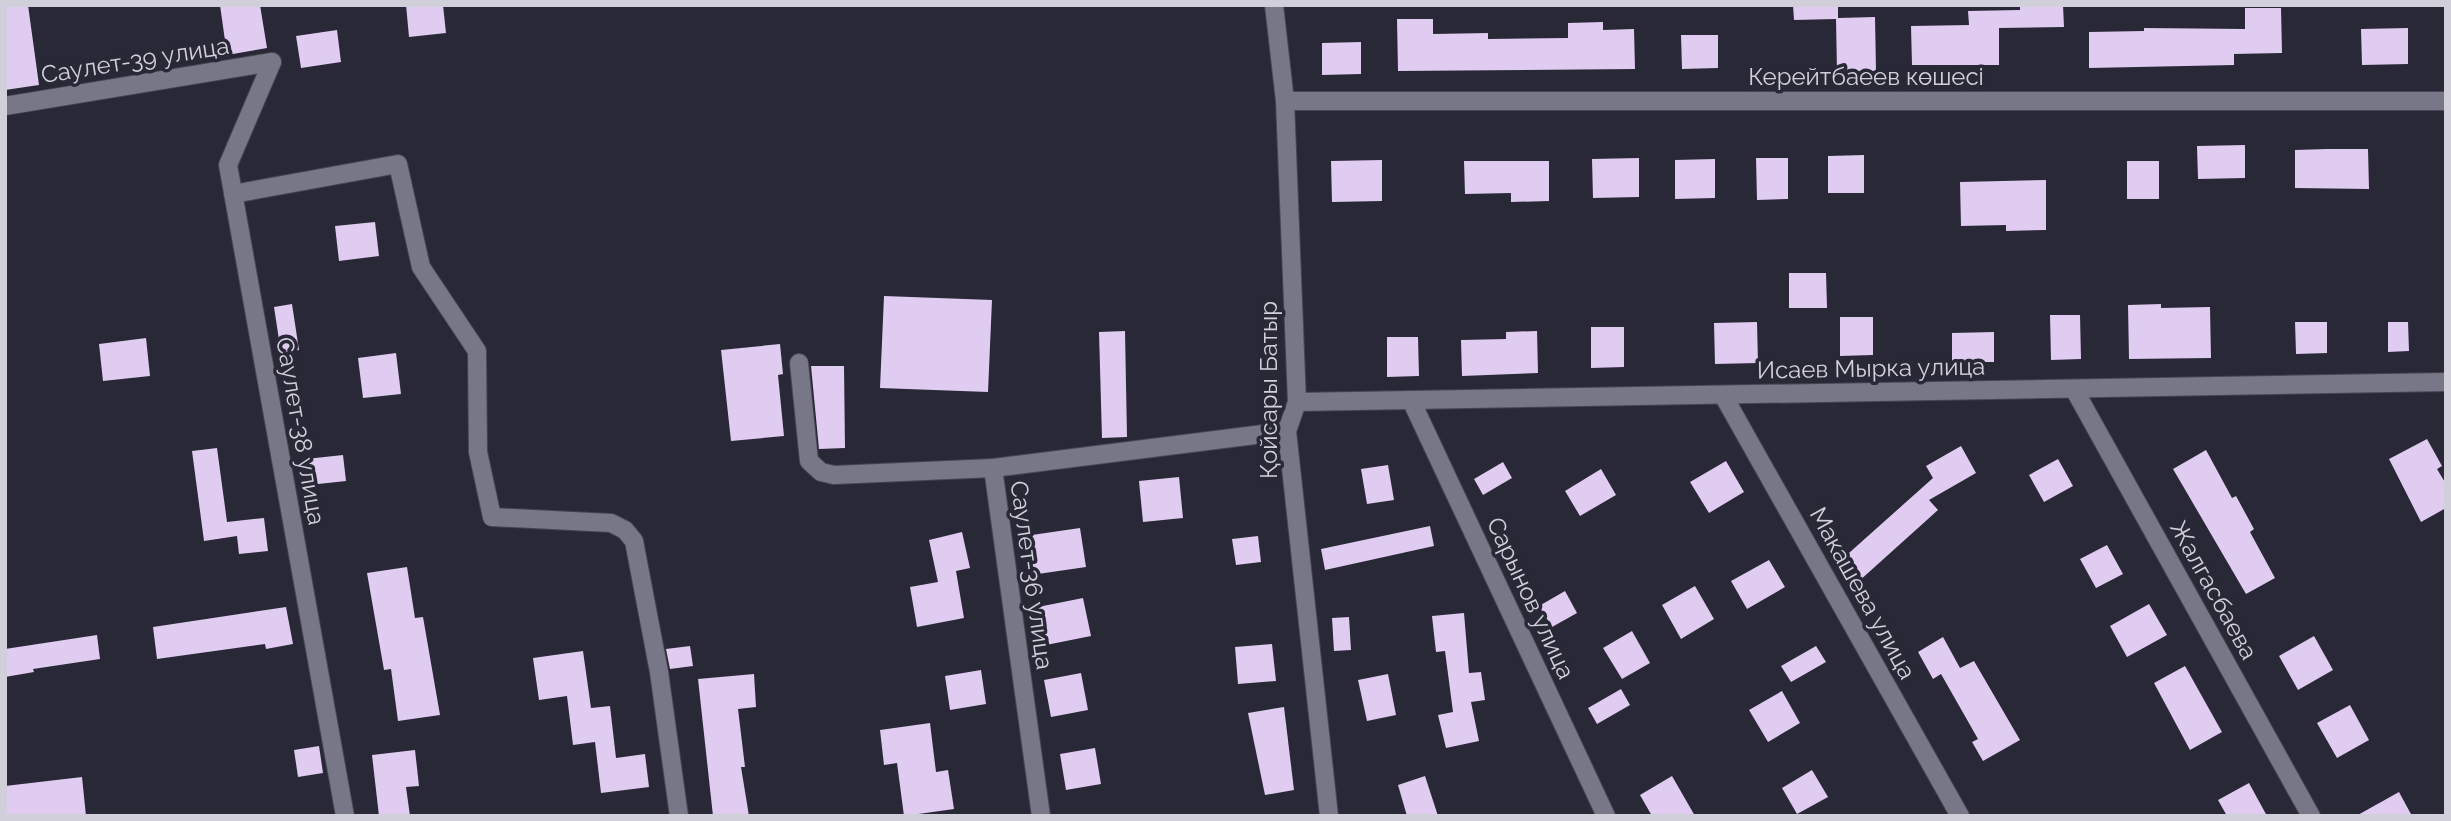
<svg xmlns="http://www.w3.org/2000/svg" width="2451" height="821" viewBox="0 0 2451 821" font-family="Raleway,sans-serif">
	<rect width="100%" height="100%" fill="#292836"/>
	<g fill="#e0cbf1">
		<polygon points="5,5 28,5 39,85 5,90"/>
		<polygon points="220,5 260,5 267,48 227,55"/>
		<polygon points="406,5 443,5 446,33 409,37"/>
		<polygon points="1793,5 1838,5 1838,18 1875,17 1876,71 1837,72 1836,19 1794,20"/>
		<polygon points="2020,5 2063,5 2064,27 1999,28 1999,65 1912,65 1911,26 1969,25 1968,11 2020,10"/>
		<polygon points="2245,8 2281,8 2282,53 2234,54 2234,65 2089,68 2089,32 2144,31 2144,28 2245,29"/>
		<polygon points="1397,19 1433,19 1433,34 1488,33 1488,39 1568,38 1568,23 1603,22 1603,30 1634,29 1635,69 1398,71"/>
		<polygon points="2408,28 2408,64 2362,65 2361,29"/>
		<polygon points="337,30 341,62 301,68 296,36"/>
		<polygon points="1681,35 1718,35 1718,68 1682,69"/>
		<polygon points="1361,42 1361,74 1322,75 1322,43"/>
		<polygon points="2245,145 2245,178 2198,179 2197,146"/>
		<polygon points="2327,149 2368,149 2369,189 2295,188 2295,150"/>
		<polygon points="1864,155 1864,193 1828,193 1828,156"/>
		<polygon points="1639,158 1639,197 1593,198 1592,159"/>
		<polygon points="1756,158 1788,158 1788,199 1757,200"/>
		<polygon points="1715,159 1715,198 1675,199 1675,160"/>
		<polygon points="1382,160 1382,201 1332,202 1331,161"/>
		<polygon points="1464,161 1549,161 1549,201 1511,202 1511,193 1465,194"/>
		<rect x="2127" y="161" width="32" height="38"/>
		<polygon points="2046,180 2046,230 2006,231 2006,225 1961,226 1960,182"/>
		<polygon points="375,222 379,256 339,261 335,226"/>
		<polygon points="1789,273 1826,273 1827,308 1789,308"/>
		<polygon points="884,296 992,300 988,392 880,388"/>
		<polygon points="292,304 299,350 281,353 274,307"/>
		<polygon points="2161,304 2161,308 2210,307 2211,358 2129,359 2128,305"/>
		<polygon points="2050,315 2080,315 2081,359 2051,360"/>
		<polygon points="1840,317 1873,317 1873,355 1840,356"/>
		<polygon points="1757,322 1758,363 1715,364 1714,323"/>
		<polygon points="2295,322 2327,322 2327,353 2296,354"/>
		<polygon points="2388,322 2408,322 2409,351 2388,352"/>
		<polygon points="1591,327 1624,327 1624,367 1591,368"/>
		<polygon points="1125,331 1127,437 1102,438 1099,332"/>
		<polygon points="1537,331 1538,373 1462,376 1461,340 1506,339 1506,332"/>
		<polygon points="1994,332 1994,362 1952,362 1952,333"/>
		<polygon points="1387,337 1418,337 1419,376 1387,377"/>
		<polygon points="146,338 150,376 103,381 99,344"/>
		<polygon points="780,344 783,374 778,375 784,436 731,441 721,350"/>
		<polygon points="396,353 401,394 363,398 358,358"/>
		<polygon points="811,366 844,366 845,448 819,449"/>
		<polygon points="2427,439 2442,466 2437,469 2446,484 2446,508 2421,522 2389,459"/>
		<polygon points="1961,446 1976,473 1929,500 1938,510 1858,582 1840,561 1933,478 1926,466"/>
		<polygon points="217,448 227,522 264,518 268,551 239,554 237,536 204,541 192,451"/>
		<polygon points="2206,450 2232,498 2236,496 2254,529 2250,532 2275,578 2246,594 2173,469"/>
		<polygon points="343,455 346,481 309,485 306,459"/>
		<polygon points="2058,459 2073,486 2044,502 2029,475"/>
		<polygon points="1726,461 1744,492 1709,513 1690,482"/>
		<polygon points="1503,462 1512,478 1483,495 1474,479"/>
		<polygon points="1388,465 1394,500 1367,504 1361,469"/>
		<polygon points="1601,469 1616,495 1580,516 1565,491"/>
		<polygon points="1179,477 1183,518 1143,522 1139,481"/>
		<polygon points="1430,526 1434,546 1325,570 1321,549"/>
		<polygon points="1080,528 1086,567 1031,575 1025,536"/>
		<polygon points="962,532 970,568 956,571 964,618 917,627 910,587 938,582 929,540"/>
		<polygon points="1258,536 1261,562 1236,565 1232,539"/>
		<polygon points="2107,545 2123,574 2096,588 2080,559"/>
		<polygon points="1769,560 1785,587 1747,609 1731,581"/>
		<polygon points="407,567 415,618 423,617 440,715 398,721 391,669 384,670 367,573"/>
		<polygon points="1695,586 1714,619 1681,639 1662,605"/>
		<polygon points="1565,591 1577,613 1552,627 1539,606"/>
		<polygon points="1083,598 1091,636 1046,645 1038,607"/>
		<polygon points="2149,604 2167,635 2127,657 2110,626"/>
		<polygon points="286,607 293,644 266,649 265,644 157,659 153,627"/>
		<polygon points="1464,613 1469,673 1481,672 1485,700 1471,702 1479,741 1446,748 1438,715 1453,712 1445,651 1436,652 1432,616"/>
		<polygon points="1349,617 1351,650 1334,651 1332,618"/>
		<polygon points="1632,631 1650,663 1622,679 1603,648"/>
		<polygon points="97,635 100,659 33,669 34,672 5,677 5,649"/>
		<polygon points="2314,636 2333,670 2298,690 2279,656"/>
		<polygon points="1943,637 1960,668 1974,661 2020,740 1983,761 1972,742 1978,739 1941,674 1933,679 1918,652"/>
		<polygon points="1272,644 1276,681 1238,684 1235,647"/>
		<polygon points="690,646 693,666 670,669 666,649"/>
		<polygon points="1816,646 1826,662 1791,682 1781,666"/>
		<polygon points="583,651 591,708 610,706 616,758 645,754 649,787 601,793 595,742 573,745 567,696 539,700 533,658"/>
		<polygon points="2185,666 2222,732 2190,750 2154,683"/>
		<polygon points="981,670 986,704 950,710 945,676"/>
		<polygon points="1081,673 1088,710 1051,717 1044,680"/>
		<polygon points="754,674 756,707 738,709 745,767 741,767 749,816 713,816 698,679"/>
		<polygon points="1388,674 1396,715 1367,721 1358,680"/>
		<polygon points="1621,689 1630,705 1597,724 1588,708"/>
		<polygon points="1782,691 1800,723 1768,742 1749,710"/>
		<polygon points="2350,705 2369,740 2337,758 2317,723"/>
		<polygon points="1284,707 1294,790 1265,795 1248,713"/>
		<polygon points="930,723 936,772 948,770 954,809 904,816 897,763 884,765 880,730"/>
		<polygon points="319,746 323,773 298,777 294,750"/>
		<polygon points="1095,748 1101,784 1066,790 1060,754"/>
		<polygon points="415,750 419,786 406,787 410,816 379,816 372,755"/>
		<polygon points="1812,770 1828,797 1797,814 1782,788"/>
		<polygon points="1425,776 1438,816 1407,816 1398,785"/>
		<polygon points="1672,776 1695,816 1652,816 1640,795"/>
		<polygon points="82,777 86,816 5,816 5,786"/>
		<polygon points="2249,783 2267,816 2227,816 2218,800"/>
		<polygon points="2399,792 2412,816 2356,816"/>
	</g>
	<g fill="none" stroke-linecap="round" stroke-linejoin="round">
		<defs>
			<g id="street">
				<polyline points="1274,5 1285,101 1297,402 1287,431 1329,816"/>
				<polyline points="272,62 228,165 345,816"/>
				<polyline points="1285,101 2446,101"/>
				<polyline points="5,106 272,62"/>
				<polyline points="233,194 398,164 421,267 477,351 478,452 492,517 611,523 625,530 634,541 659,672 679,816"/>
				<polyline points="799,363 809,461 821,472 834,475 993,468"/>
				<polyline points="2074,389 2311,816"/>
				<polyline points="1723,395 1960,816"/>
				<polyline points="1411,400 1606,816"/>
				<polyline points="1297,402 2446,382"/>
				<polyline points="1041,816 993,468 1287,431"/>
			</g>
		</defs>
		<use href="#street" stroke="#474652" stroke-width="20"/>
		<use href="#street" stroke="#787788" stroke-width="18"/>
	</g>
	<g text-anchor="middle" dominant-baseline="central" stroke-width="7" stroke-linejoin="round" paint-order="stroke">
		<g font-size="24" fill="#d1d0da" stroke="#292836">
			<text transform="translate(135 60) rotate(-9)">Саулет-39 улица</text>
			<text x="1866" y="76">Керейтбаеев көшесі</text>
			<text transform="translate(1871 368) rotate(-1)">Исаев Мырка улица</text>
			<text transform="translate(1268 390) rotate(-90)">Қойсары Батыр</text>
			<text transform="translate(301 431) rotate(80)">Саулет-38 улица</text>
			<text transform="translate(1032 575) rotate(82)">Саулет-36 улица</text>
			<text transform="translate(2214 590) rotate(61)">Жалгасбаева</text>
			<text transform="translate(1863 593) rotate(61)">Макашева улица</text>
			<text transform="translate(1531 598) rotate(65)">Сарынов улица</text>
		</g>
	</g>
	<rect width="2451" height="821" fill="none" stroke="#d1d0da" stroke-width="14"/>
</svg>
